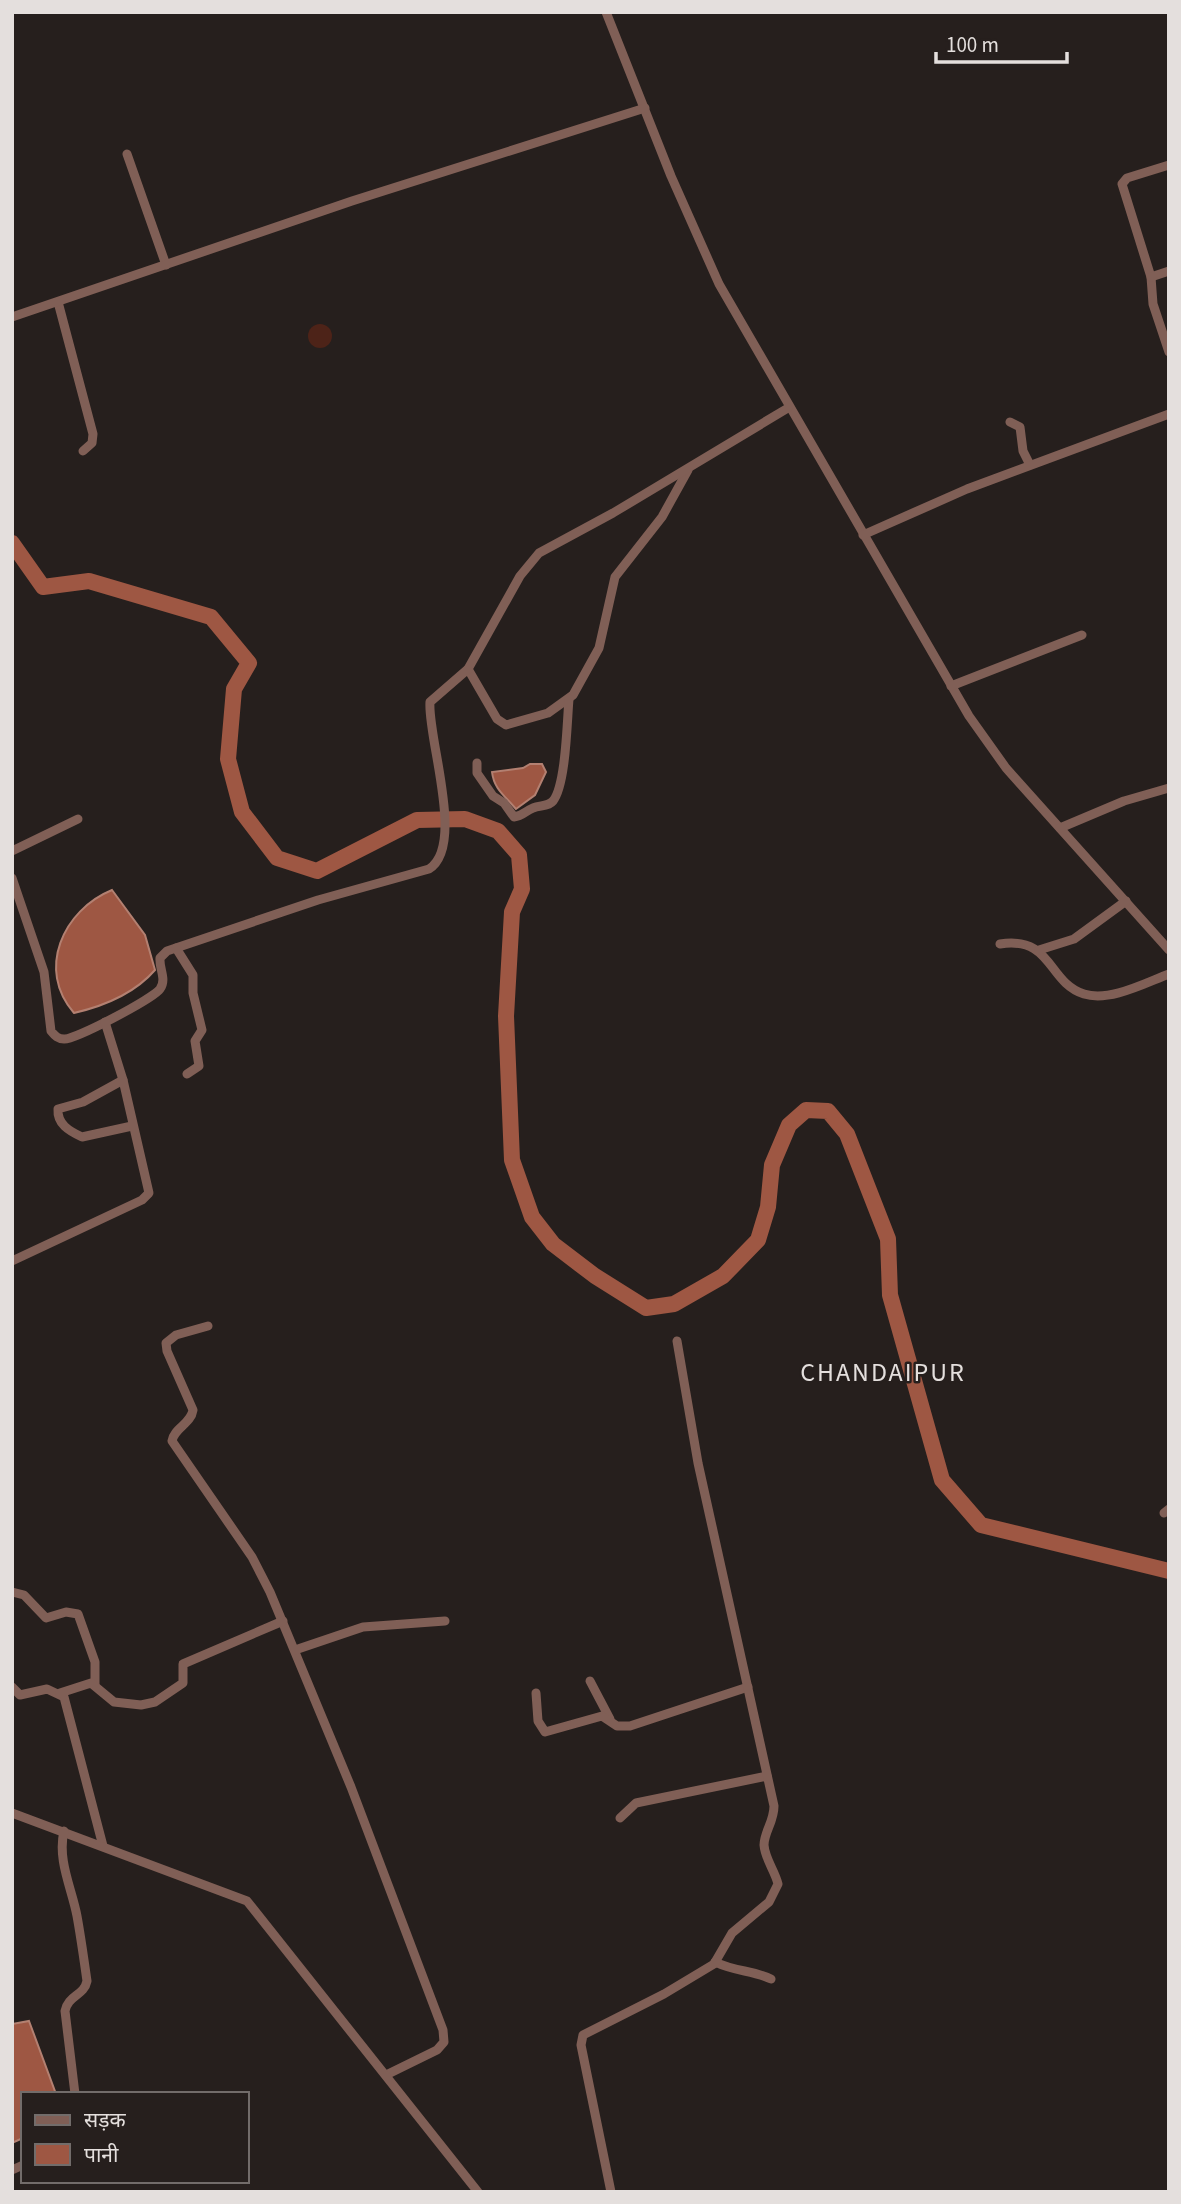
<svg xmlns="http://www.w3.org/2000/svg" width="1181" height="2204" viewBox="0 0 1181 2204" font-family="'Source Sans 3','Noto Sans Devanagari',sans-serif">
	<rect width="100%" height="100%" fill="#261f1d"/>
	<circle fill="#4d2318" cx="320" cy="336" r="12"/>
	<g fill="#9e5743" stroke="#b38071" stroke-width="2">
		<path d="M 530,764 L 542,764 L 546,772 L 535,795 L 516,809 C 504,795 494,789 492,772 L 523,768 Z"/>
		<path d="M 112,890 L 145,935 L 155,970 C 135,993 104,1006 74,1013 C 36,970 63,910 112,890 Z"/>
		<polygon points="29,2021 56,2094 23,2094 23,2138 12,2143 12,2024"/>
	</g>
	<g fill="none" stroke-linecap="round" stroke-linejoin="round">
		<polyline stroke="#9e5743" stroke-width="16" points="12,543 43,587 89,581 211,617 249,663 234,689 228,759 242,812 277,858 317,871 417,820 465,819 498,831 519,855 522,889 512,912 506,1016 512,1160 532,1217 553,1244 595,1276 646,1308 674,1304 723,1276 758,1240 768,1207 772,1165 789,1125 806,1110 828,1111 847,1134 888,1239 890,1295 942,1480 981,1525 1169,1571"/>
		<g stroke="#805f56" stroke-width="9">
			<polyline points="606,12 671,176 719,284 969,716 1006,768 1169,950"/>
			<polyline points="127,154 166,265"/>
			<polyline points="1169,165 1127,178 1122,184 1151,277 1153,304 1169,352"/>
			<polyline points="1151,277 1169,271"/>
			<polyline points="58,302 93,434 92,443 83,451"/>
			<polyline points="12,317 352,201 645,108"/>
			<polyline points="1010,422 1020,427 1023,451 1030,465"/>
			<polyline points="863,535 967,489 1169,414"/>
			<polyline points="468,669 497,719 506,725 548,713 573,695 599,648 615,577 662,517 688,470"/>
			<polyline points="951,686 1082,635"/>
			<path d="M 477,763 L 477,773 L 493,796 L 504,803 L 514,817 C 523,816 525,811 533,808 C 540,805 548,807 553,801 C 566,785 567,721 569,699"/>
			<polyline points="1060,828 1124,801 1169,788"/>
			<polyline points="12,851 78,819"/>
			<path d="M 12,878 L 44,972 L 51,1031 C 55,1036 58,1039 64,1039 C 75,1040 154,998 160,989 C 167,979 159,969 160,958 L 167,951 L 318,900 L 429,869 C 466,846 427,737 430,702 L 468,669 L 520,576 L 539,553 L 613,513 L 788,408"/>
			<path d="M 1000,944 C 1053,936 1047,982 1084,994 C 1110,1002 1145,983 1169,974"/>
			<polyline points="176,948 193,975 193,993 202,1030 195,1041 199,1066 187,1074"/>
			<polyline points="1039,950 1074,939 1126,901"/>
			<path d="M 123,1080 L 83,1102 L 58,1109 C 57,1124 69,1131 82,1137 L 132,1126"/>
			<polyline points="12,1261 142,1200 149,1193 123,1080 105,1022"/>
			<path d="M 208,1326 L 176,1335 L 166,1343 L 167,1351 L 193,1410 C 191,1424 174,1428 172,1441 L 252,1557 L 270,1592 L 351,1787 L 443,2030 L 444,2042 L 437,2050 L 386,2075"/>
			<polyline points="1164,1513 1169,1509"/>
			<polyline points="12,1592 24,1595 46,1618 66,1612 78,1614 95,1662 95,1684"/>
			<polyline points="295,1650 363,1627 445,1621"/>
			<polyline points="590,1681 610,1719"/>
			<polyline points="12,1687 20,1695 47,1689 64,1697 103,1846"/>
			<polyline points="60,1693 91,1683 114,1702 141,1705 155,1702 183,1683 183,1664 283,1621"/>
			<polyline points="536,1693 538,1721 545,1732 602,1716 617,1726 630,1726 748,1687"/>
			<polyline points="12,1813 247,1901 478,2192"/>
			<polyline points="620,1818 636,1803 767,1776"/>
			<path d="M 64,1831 C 57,1860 72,1889 77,1916 C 81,1938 84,1960 87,1981 C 84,1996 68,1995 65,2011 L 75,2094"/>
			<path d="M 715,1962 C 736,1972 752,1970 771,1979"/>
			<polyline points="12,2170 23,2165"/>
			<path d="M 611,2192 L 581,2045 L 583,2035 L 664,1994 L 714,1964 L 732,1933 L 769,1902 L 778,1884 C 775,1871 765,1859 764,1845 C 764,1832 774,1822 774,1806 L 698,1463 L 677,1341"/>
		</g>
	</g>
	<g text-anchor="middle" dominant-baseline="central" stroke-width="5" stroke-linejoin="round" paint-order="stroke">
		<g font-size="26" letter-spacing="2" fill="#e4dfdd" stroke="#261f1d">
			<text x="883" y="1372">CHANDAIPUR</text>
		</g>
	</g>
	<rect width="1181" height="2204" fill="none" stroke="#e4dfdd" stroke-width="28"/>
	<rect x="21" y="2092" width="228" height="91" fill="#261f1d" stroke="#726c6a" stroke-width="2"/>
	<rect x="35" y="2115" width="35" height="10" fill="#805f56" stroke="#726c6a" stroke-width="2"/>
	<text x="84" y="2127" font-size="21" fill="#e4dfdd">सड़क</text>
	<rect x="35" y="2144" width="35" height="21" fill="#9e5743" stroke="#726c6a" stroke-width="2"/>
	<text x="84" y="2162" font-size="21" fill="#e4dfdd">पानी</text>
	<path d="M936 52v10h131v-10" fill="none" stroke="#e4dfdd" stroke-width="3.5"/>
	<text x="946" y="52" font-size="21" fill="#e4dfdd" stroke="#261f1d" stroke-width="5" paint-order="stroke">100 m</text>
</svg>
